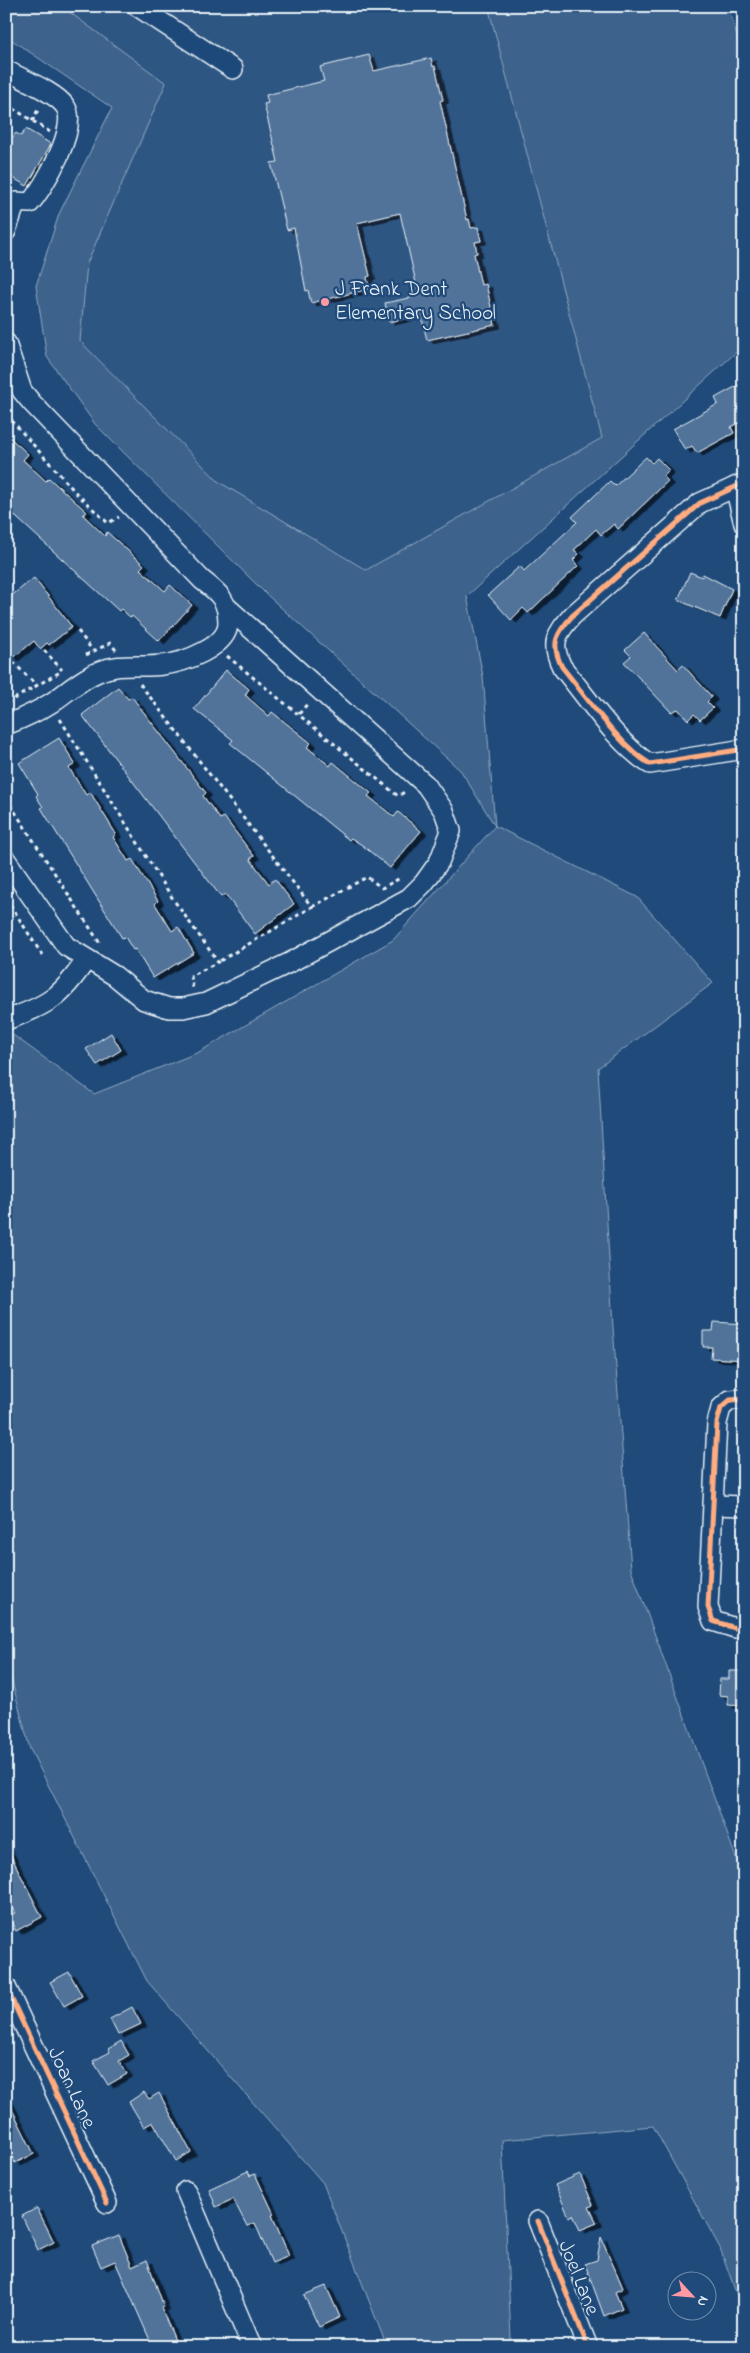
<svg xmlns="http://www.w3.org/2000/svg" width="750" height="2353" viewBox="0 0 750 2353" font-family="'Indie Flower',sans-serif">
	<defs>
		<filter id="shadow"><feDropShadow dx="5.5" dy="3" stdDeviation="0" flood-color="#0009"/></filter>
	</defs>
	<rect width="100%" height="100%" fill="#1f4a7a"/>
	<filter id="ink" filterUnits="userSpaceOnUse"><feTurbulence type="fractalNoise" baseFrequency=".02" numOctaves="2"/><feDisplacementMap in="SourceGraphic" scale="10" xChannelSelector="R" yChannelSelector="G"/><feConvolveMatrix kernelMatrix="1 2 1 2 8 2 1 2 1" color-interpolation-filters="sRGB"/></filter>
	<g filter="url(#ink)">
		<polygon fill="#2e5683" points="61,6 488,6 602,438 366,570 219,482 80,341 87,263 166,83"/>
		<polygon fill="#3c628c" stroke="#92aac2" points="10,6 61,6 166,83 87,263 80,341 219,482 366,570 602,438 488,6 728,6 744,60 744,345 467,596 483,676 495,826 637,897 713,983 598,1068 613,1327 631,1569 744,1880 744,2315 720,2248 653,2126 502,2140 511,2339 497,2347 387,2347 323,2183 147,1981 30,1749 6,1659 6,1035 13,1035 94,1094 199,1052 393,940 495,826 461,771 265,593 95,424 47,357 36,286 59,214 112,108 6,36 6,11"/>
		<g fill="#517399" stroke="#e8f1f8" filter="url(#shadow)">
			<polygon points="369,55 374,71 431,58 433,67 435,66 443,100 440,101 467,220 469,219 471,228 478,227 481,241 475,242 477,253 474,254 481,285 486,284 495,325 427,340 421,315 389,322 385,303 419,296 400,213 357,223 370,276 367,277 369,289 311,303 308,290 306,291 294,228 287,230 271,163 278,162 264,104 268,103 266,95 324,81 320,67"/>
			<polygon points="26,129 51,144 27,186 6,174 6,134 12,138 16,133 21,136"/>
			<polygon points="744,382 744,420 731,427 734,433 697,453 692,446 685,450 673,429 718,404 715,398"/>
			<polygon points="6,434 28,454 23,460 46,481 49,478 87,512 83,515 105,536 107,532 144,565 140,569 165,591 170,585 192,605 159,641 132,616 131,618 121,609 119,611 6,508"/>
			<polygon points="646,457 652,463 657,458 669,470 663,476 668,481 618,529 614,524 601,535 596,529 574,550 579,554 573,560 578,566 528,613 523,608 511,620 488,595 520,566 524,571 577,522 572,517 610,481 615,486"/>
			<polygon points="690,572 702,577 703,574 732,589 720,618 678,600"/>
			<polygon points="34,578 72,627 49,645 47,643 40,649 34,641 13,658 6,649 6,600"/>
			<polygon points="644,633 678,670 683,665 712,697 707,702 713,708 700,720 694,714 688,720 678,709 671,712 624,662 631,656 625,650"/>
			<polygon points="226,670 249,689 245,695 269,716 272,712 311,743 307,747 330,766 333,762 371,793 368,796 394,817 398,812 421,831 390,868 362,845 351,838 349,840 230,743 233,740 194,709"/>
			<polygon points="118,687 128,699 132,697 176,754 206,793 203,796 220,819 224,817 254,856 250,859 269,884 275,879 294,904 255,934 225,894 221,897 82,715"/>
			<polygon points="59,738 75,764 69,768 86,795 90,792 116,834 113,837 128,861 132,859 158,901 155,904 172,931 178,927 194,953 153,978 135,949 133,950 125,937 122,938 41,808 43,807 36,796 38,794 19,763"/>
			<polygon points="111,1033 121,1050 97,1065 86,1049"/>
			<polygon points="714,1322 744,1324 744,1360 711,1358 712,1347 703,1347 703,1331 713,1331"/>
			<polygon points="729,1671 744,1671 744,1706 728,1705 728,1696 719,1695 720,1679 729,1679"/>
			<polygon points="6,1846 42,1917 16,1931 8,1916 15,1913 6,1898"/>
			<polygon points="69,1972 82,1996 64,2006 50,1982"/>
			<polygon points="132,2007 141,2024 118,2035 110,2019"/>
			<polygon points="121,2041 129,2055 119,2061 127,2074 108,2085 93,2061 110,2052 108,2049"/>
			<polygon points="144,2092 149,2099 159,2093 191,2152 176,2161 153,2122 144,2127 129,2102"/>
			<polygon points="6,2097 34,2154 15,2163 6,2144"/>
			<polygon points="248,2171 250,2176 255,2174 274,2214 272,2215 289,2256 272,2263 255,2223 247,2226 233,2199 216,2207 209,2189"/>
			<polygon points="580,2174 593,2205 589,2207 597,2223 580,2230 573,2215 569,2217 555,2185"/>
			<polygon points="37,2208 54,2242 38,2250 22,2216"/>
			<polygon points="119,2235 132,2267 147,2260 164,2307 161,2308 178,2347 153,2347 115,2261 101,2267 92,2246"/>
			<polygon points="601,2237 623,2288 615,2292 622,2308 604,2316 585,2264 597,2260"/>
			<polygon points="326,2286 340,2317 319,2327 304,2295"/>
		</g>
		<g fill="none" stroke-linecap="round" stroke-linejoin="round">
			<defs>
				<g id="minor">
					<polyline points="137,6 233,69"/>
					<path d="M 6,70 C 22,79 55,92 65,106 C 80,126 44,187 30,203 L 16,202 L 6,231"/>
					<path d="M 6,343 L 22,391 L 32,403 L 202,580 C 219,593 228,600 228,623 C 228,647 183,663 162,665 C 140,668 120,662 98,672 C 81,679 66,693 51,703 C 37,712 21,719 6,725"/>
					<path d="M 744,483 L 700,503 L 573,615 C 556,634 550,643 562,667 C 586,696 619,746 650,764 L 744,749"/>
					<polyline points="735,487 744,524"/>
					<polyline points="6,860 66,946 115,976 144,1000 169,1008 183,1008 206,1003 291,962 409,898 424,883 439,862 451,831 444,811 426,785 228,608"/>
					<path d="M 6,1020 C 49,1005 61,997 86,960"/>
					<polyline points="744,1399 730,1400 721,1408 717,1423 708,1607 713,1621 735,1628 744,1628"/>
					<polyline points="713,1505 744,1506"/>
					<polyline points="6,1987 107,2203"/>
					<polyline points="186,2191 252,2347"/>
					<polyline points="538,2221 588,2347"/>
				</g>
			</defs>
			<use href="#minor" stroke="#e8f1f8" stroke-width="22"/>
			<g stroke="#e8f1f8" stroke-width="3" stroke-dasharray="4 4" stroke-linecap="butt">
				<polyline points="6,104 50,132"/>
				<polyline points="32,121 39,108"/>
				<polyline points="6,414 77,494 108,523 119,517"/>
				<polyline points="78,631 93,651"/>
				<polyline points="44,650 62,670"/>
				<polyline points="86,655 110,643 116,650"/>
				<polyline points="227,656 398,796 406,791"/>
				<polyline points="6,666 13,662 37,686"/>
				<polyline points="140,684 312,907 218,962"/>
				<polyline points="7,703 60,672"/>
				<polyline points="299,714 308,703"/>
				<polyline points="60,719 173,899 218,962 191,976 193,989"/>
				<polyline points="6,798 101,945"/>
				<polyline points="6,898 44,958"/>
				<polyline points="312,907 367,877 382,888 402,877"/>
			</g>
			<use href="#minor" stroke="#1f4a7a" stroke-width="19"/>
			<defs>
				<g id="cycleway">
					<path d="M 744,483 L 700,503 L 573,615 C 556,634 550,643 562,667 C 586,696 619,746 650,764 L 744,749"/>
					<polyline points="744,1399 730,1400 721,1408 717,1423 708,1607 713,1621 735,1628 744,1628"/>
					<polyline points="6,1987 107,2203"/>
					<polyline points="538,2221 588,2347"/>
				</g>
			</defs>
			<use href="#cycleway" stroke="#1f4a7a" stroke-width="8"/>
			<use href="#cycleway" stroke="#ffac80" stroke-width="5"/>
		</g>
	</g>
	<circle fill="#ff9aa2" stroke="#1f4a7a" stroke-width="2" cx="325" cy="302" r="5"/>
	<g text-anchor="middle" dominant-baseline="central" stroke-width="4.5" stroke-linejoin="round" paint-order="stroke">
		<g font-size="21" fill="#e8f1f8" stroke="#1f4a7a" text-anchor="start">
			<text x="335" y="290">J Frank Dent<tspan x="335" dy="24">Elementary School</tspan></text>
		</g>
		<g font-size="21" fill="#e8f1f8" stroke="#1f4a7a">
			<text transform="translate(71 2088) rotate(65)">Joan Lane</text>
			<text transform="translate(578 2278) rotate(68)">Joel Lane</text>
		</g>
	</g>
	<rect width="750" height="2353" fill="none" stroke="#1f4a7a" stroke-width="25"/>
	<rect x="12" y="12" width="725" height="2328" fill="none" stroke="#e8f1f8" stroke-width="2" filter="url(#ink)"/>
	<g transform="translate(692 2296) rotate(116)"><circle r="24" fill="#1f4a7a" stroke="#6f8dac"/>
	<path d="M0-4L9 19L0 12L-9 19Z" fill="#ff9aa2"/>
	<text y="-8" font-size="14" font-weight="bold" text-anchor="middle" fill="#e8f1f8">N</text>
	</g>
</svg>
